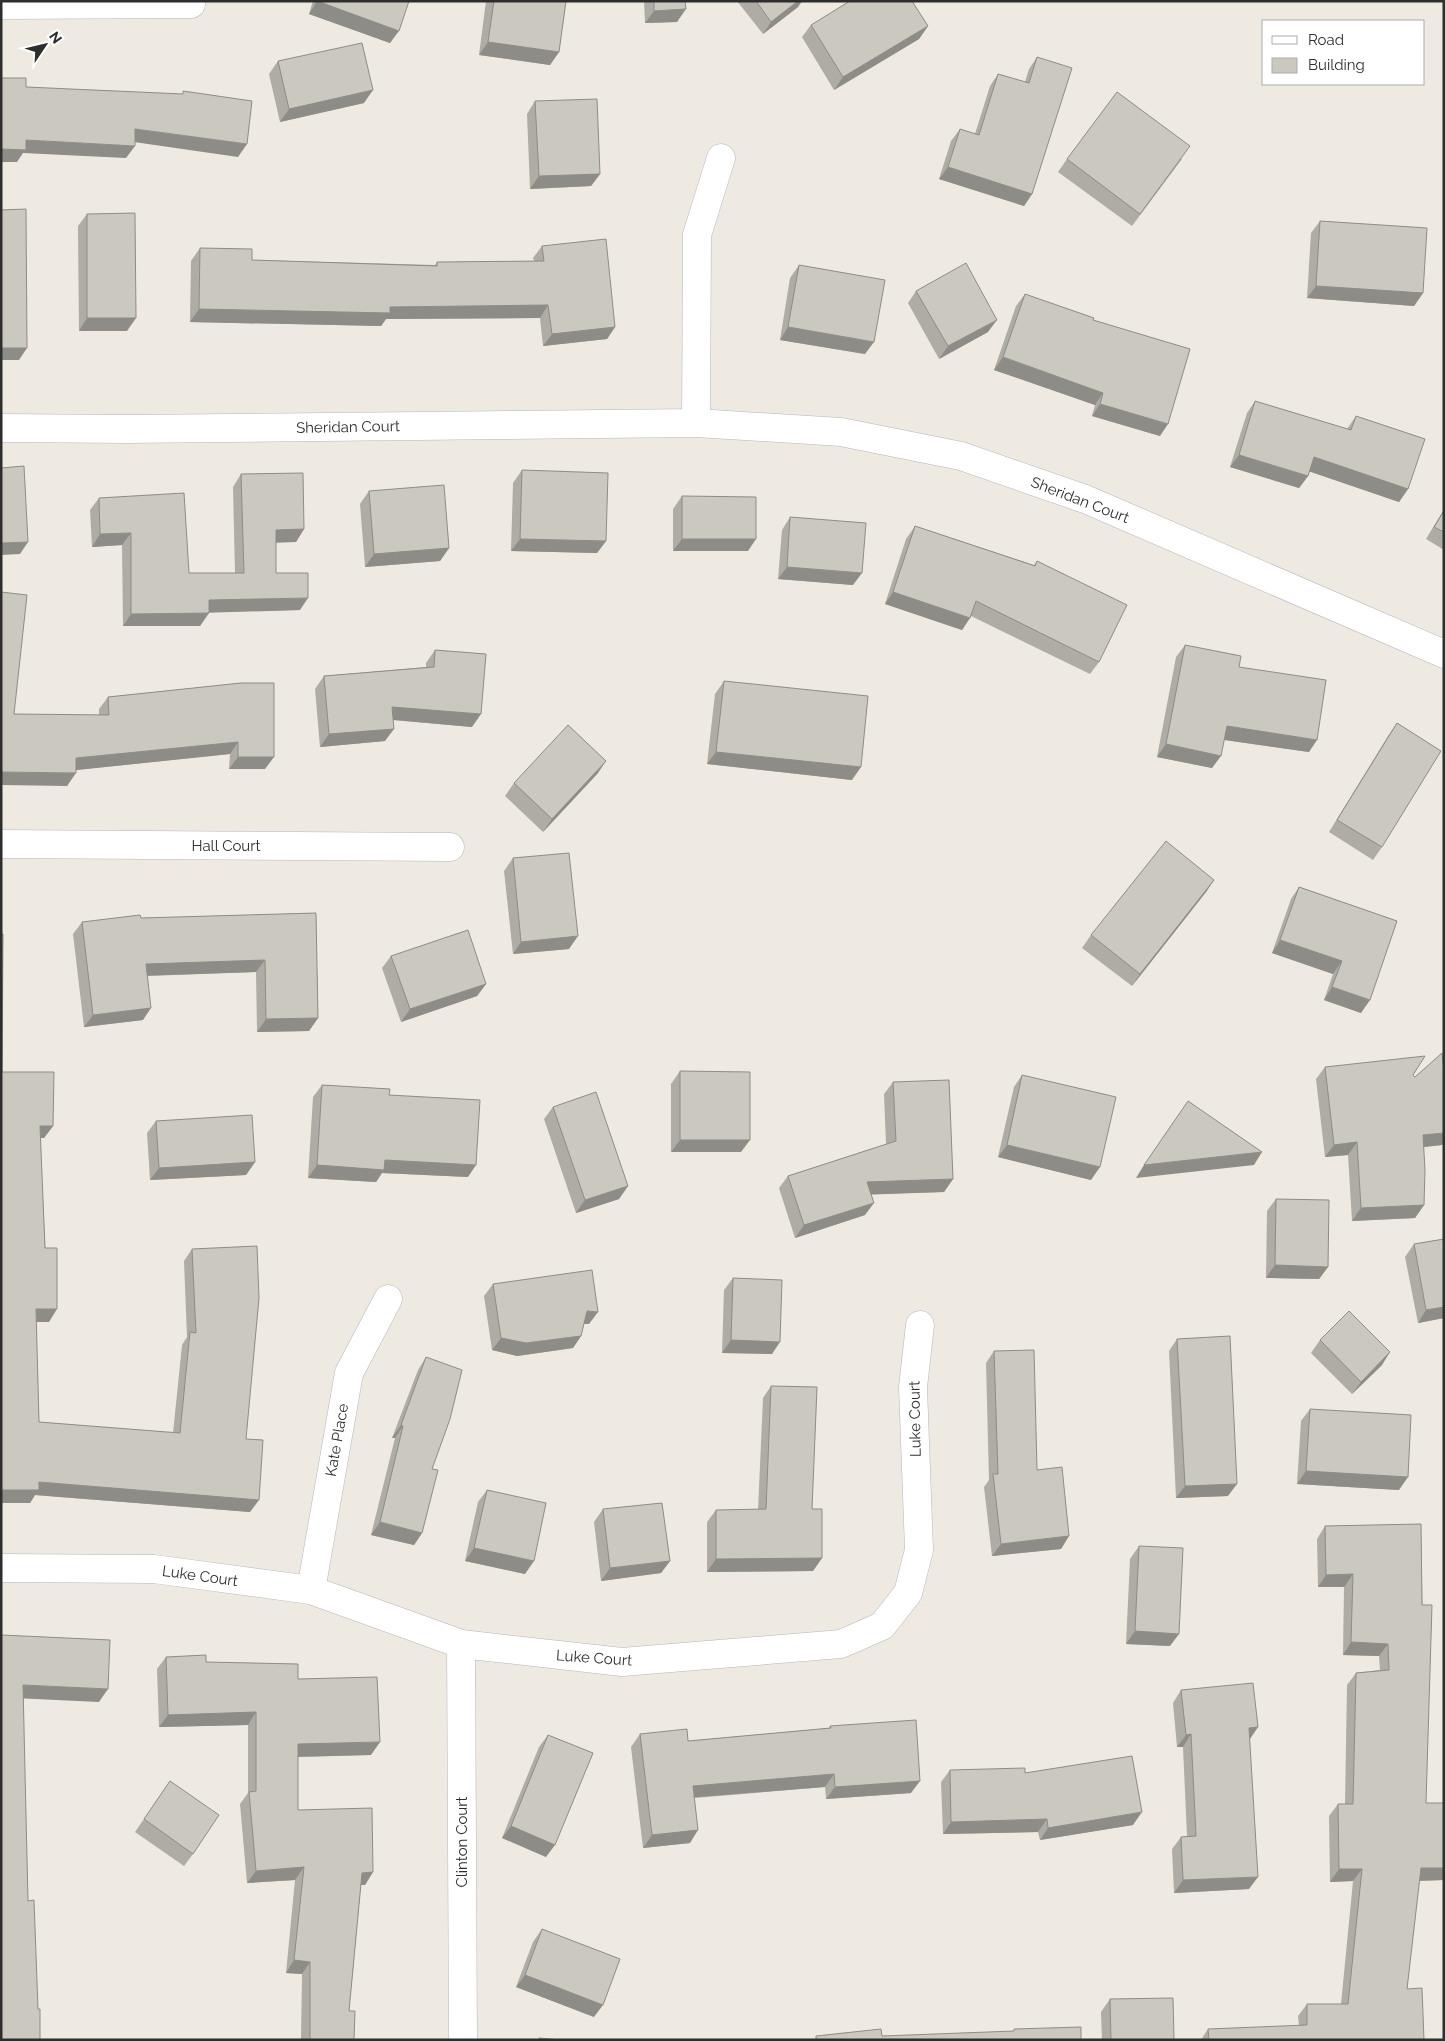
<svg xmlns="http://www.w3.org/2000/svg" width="1445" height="2041" viewBox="0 0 1445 2041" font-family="Raleway,sans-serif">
	<rect width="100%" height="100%" fill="#eeeae1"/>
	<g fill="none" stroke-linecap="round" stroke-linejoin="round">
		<defs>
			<g id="minor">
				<polyline points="1,5 191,4"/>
				<polyline points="696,423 697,235 721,158"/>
				<polyline points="1,428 127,429 696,423 841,432 961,456 1085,499 1444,654"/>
				<polyline points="1,844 450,847"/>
				<polyline points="1,1568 154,1569 311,1590 461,1644 622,1662 841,1644 882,1626 908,1593 919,1550 913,1387 920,1325"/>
				<polyline points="311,1590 349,1373 388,1299"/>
				<polyline points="461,1644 463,2040"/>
			</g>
		</defs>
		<use href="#minor" stroke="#b4b5c0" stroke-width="29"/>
		<use href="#minor" stroke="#fff" stroke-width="28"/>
	</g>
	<g fill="#aeaca4">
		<polygon points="313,1 409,1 390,43 309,14"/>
		<polygon points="486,1 566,1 559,52 550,65 479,55"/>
		<polygon points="644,1 685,1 677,22 645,23"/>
		<polygon points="737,1 802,1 798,7 763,34"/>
		<polygon points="811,25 928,26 919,39 834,90 802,37"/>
		<polygon points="1037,57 1032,194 1024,206 939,179 951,141 960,129 975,134 990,86 998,74 1025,82 1029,69"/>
		<polygon points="278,61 364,103 280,122 269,74"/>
		<polygon points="535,101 600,174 591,186 530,189 527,114"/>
		<polygon points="1067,159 1182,159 1132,226 1058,172"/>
		<polygon points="87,214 127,331 79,331 78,226"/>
		<polygon points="1320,221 1423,293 1414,306 1307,298 1311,233"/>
		<polygon points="542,246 615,327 607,339 543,346 540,318 386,319 381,326 190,322 191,261 200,248 252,260 435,265 437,262 534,261 533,258"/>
		<polygon points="799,265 865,354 780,340 790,278"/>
		<polygon points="916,291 988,332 939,359 908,303"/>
		<polygon points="1025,294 1093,320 1160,436 1092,416 1095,405 994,370 1016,306"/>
		<polygon points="1255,401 1347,429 1356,416 1408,489 1399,502 1309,471 1308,476 1299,488 1230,467 1247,413"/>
		<polygon points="522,470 606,541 597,553 511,551 513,483"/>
		<polygon points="241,474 304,529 296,542 276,542 276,573 300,610 209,612 200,626 123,626 122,545 92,547 90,510 99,498 189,573 235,573 233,487"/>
		<polygon points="369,491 449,548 440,561 365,567 360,504"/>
		<polygon points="682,496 748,551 673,551 673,509"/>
		<polygon points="1444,509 1444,550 1426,539"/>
		<polygon points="790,517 853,585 778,579 782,530"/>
		<polygon points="915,526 1034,565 1037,561 1099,662 1090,674 971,616 962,630 885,604 906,539"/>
		<polygon points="1185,645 1239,667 1309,752 1224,740 1212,768 1157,757 1176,657"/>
		<polygon points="435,650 472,727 393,720 385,741 320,747 315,689 324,676 426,667 426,663"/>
		<polygon points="724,681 852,780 707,764 715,694"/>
		<polygon points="241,683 265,769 229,769 230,754 76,770 67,786 14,714 99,715 99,709 108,697"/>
		<polygon points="1397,723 1382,847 1373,860 1329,832 1388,736"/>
		<polygon points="598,773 543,832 505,796 514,783"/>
		<polygon points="513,858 569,949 513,954 504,871"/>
		<polygon points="1214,880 1206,892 1132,986 1082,948 1091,935"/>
		<polygon points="1299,887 1397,921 1361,1013 1324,1000 1333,974 1272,953 1291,899"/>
		<polygon points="316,913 318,1018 309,1031 257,1032 256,972 148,976 143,1020 84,1027 73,934 82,922 141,918"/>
		<polygon points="391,956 486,984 477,996 401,1022 382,968"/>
		<polygon points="1325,1067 1413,1075 1415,1077 1442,1145 1424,1147 1424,1205 1415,1218 1352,1221 1348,1155 1325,1157 1316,1079"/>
		<polygon points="680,1071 741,1152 671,1152 671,1084"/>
		<polygon points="2,1072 53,1126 44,1138 40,1138 49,1322 36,1322 39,1422 173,1433 182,1345 187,1337 184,1261 192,1249 246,1439 250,1512 35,1495 30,1503"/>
		<polygon points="1022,1075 1091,1180 998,1157 1014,1087"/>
		<polygon points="893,1082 953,1179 944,1192 871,1194 865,1215 795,1238 779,1188 788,1176 886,1144 884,1094"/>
		<polygon points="322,1085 389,1095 468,1177 382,1173 376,1182 308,1178 313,1097"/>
		<polygon points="553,1107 628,1186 619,1199 576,1213 544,1119"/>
		<polygon points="156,1121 255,1162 246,1175 150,1180 147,1133"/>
		<polygon points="1276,1199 1328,1267 1319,1279 1266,1278 1267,1211"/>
		<polygon points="1444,1239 1444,1318 1418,1323 1405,1257 1414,1244"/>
		<polygon points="733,1278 772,1354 722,1353 724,1290"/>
		<polygon points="493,1284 589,1324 584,1324 581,1336 573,1348 517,1356 492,1350 484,1296"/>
		<polygon points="1177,1339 1228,1496 1176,1498 1169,1351"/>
		<polygon points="1320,1340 1382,1365 1352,1394 1311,1353"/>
		<polygon points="994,1351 1037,1470 1069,1536 1061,1549 992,1556 984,1487 989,1480 986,1363"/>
		<polygon points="426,1357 422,1533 414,1545 371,1535 395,1438 392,1438 418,1370"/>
		<polygon points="771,1386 822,1558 813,1571 707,1572 707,1522 716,1510 758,1510 763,1398"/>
		<polygon points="1310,1409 1399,1490 1297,1484 1301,1421"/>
		<polygon points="487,1490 525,1574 465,1561 478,1502"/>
		<polygon points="603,1509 670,1561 661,1573 601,1581 594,1522"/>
		<polygon points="1421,1524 1426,1803 1444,1803 1444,1880 1419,1881 1407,1989 1424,2040 1201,2040 1208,2029 1299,2026 1298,2016 1307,2004 1341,2004 1353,1881 1330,1882 1329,1816 1338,1804 1345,1804 1347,1685 1356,1673 1380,1670 1379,1656 1343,1655 1344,1587 1318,1587 1317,1539 1325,1526"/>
		<polygon points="1139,1546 1170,1646 1126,1644 1130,1559"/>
		<polygon points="166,1657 206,1662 298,1679 371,1755 298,1757 298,1810 373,1872 365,1885 361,1885 349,2011 354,2040 301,2040 302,1974 286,1973 295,1880 247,1883 240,1804 248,1793 248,1725 159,1727 157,1669"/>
		<polygon points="1181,1690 1258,1727 1250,1739 1249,1889 1174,1893 1172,1849 1181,1837 1187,1836 1183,1747 1177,1747 1173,1703"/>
		<polygon points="830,1726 911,1793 826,1799 825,1787 695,1798 690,1843 643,1848 631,1747 640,1734 688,1741 829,1728"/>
		<polygon points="548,1735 546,1857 502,1838 539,1747"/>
		<polygon points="950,1770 1025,1773 1133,1825 1040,1840 1038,1832 943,1834 941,1782"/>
		<polygon points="170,1781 193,1854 184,1866 135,1832"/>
		<polygon points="542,1929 594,2017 516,1987 533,1942"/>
		<polygon points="1110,1999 1174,2040 1102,2040 1101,2012"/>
	</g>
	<g fill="#8d8c86">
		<polygon points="317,1 399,31 390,43 309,14"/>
		<polygon points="798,1 802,1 798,7 763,34 771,22"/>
		<polygon points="686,9 677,22 645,23 654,11"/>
		<polygon points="928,26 919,39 834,90 843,77"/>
		<polygon points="488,42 559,52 550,65 479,55"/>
		<polygon points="373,90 364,103 280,122 289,109"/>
		<polygon points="135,129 247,144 238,157 127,141"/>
		<polygon points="26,140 135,146 126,158 23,153 17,162 1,162 1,149"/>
		<polygon points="948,167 1032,194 1024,206 939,179"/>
		<polygon points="600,174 591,186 530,189 539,176"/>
		<polygon points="1316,286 1423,293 1414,306 1307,298"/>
		<polygon points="548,305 540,318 386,319 381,326 190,322 199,309"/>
		<polygon points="87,318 136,318 127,331 79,331"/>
		<polygon points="997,320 988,332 939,359 948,346"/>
		<polygon points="615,327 607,339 543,346 552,334"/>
		<polygon points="788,327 874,342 865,354 780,340"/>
		<polygon points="1,348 27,348 19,360 1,360"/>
		<polygon points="1003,357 1103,393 1095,405 994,370"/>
		<polygon points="1100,404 1168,424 1160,436 1092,416"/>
		<polygon points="1239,455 1308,476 1299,488 1230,467"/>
		<polygon points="1314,457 1408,489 1399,502 1305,470"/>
		<polygon points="304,529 296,542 268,543 276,530"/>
		<polygon points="131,533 122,545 92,547 100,534"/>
		<polygon points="520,539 606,541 597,553 511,551"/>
		<polygon points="682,539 756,539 748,551 673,551"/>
		<polygon points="28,542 20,554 1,555 1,543"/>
		<polygon points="449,548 440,561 365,567 374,554"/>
		<polygon points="787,567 862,573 853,585 778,579"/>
		<polygon points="893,592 970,618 962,630 885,604"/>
		<polygon points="308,598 300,610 200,613 209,600"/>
		<polygon points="209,613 200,626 123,626 131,614"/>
		<polygon points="392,707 481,714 472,727 383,719"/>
		<polygon points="1227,726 1317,740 1309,752 1218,739"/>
		<polygon points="394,729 385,741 320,747 329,734"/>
		<polygon points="238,742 230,754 67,771 76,758"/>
		<polygon points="1166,744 1221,756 1212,768 1157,757"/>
		<polygon points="716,752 861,767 852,780 707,764"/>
		<polygon points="238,757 274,757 265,769 229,769"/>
		<polygon points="606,761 598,773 543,832 552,819"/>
		<polygon points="1,772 76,773 67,786 1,785"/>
		<polygon points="1214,880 1206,892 1132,986 1140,974"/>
		<polygon points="578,936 569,949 513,954 521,942"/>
		<polygon points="1280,940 1342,961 1333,974 1272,953"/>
		<polygon points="265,960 256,972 137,976 146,964"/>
		<polygon points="486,984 477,996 401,1022 410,1009"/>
		<polygon points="1332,987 1370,1000 1361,1013 1324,1000"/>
		<polygon points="151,1008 143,1020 84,1027 93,1015"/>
		<polygon points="318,1018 309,1031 257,1032 266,1019"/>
		<polygon points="40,1126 53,1126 44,1138 31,1138"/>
		<polygon points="1444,1133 1444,1142 1442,1145 1414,1148 1423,1135"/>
		<polygon points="680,1140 750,1140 741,1152 671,1152"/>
		<polygon points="1357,1142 1348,1155 1325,1157 1334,1145"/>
		<polygon points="1007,1145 1100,1167 1091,1180 998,1157"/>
		<polygon points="1262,1152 1254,1165 1136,1178 1144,1165"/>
		<polygon points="385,1160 476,1165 468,1177 382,1173 376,1182 308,1178 317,1165"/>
		<polygon points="255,1162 246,1175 150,1180 159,1168"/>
		<polygon points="953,1179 944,1192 859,1195 867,1182"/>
		<polygon points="628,1186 619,1199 576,1213 585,1200"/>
		<polygon points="874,1203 865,1215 795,1238 804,1225"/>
		<polygon points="1424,1205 1415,1218 1352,1221 1361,1208"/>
		<polygon points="1275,1265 1328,1267 1319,1279 1266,1278"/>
		<polygon points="1444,1307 1444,1318 1418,1323 1426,1310"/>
		<polygon points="36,1309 57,1309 49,1322 27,1322"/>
		<polygon points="587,1311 598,1312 589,1324 578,1324"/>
		<polygon points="581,1336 573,1348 517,1356 492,1350 501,1338"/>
		<polygon points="731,1340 780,1342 772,1354 722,1353"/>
		<polygon points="1390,1352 1382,1365 1352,1394 1361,1382"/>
		<polygon points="401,1425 403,1426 395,1438 392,1438"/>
		<polygon points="1306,1471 1408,1477 1399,1490 1297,1484"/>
		<polygon points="39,1482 259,1500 250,1512 35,1495 30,1503 1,1503 1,1490"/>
		<polygon points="1237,1484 1228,1496 1176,1498 1185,1486"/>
		<polygon points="380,1522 422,1533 414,1545 371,1535"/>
		<polygon points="1069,1536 1061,1549 992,1556 1001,1544"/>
		<polygon points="474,1548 534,1561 525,1574 465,1561"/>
		<polygon points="822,1558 813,1571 707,1572 716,1559"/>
		<polygon points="670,1561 661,1573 601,1581 610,1568"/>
		<polygon points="1353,1574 1344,1587 1318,1587 1326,1575"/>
		<polygon points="1135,1631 1179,1634 1170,1646 1126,1644"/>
		<polygon points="1351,1642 1388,1644 1379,1656 1343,1655"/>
		<polygon points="23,1685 108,1689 99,1702 14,1698"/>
		<polygon points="256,1712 248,1725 159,1727 168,1715"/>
		<polygon points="1258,1727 1249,1740 1249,1728"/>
		<polygon points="1191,1734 1183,1747 1177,1747 1186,1735"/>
		<polygon points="380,1742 371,1755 289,1757 298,1744"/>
		<polygon points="834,1774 825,1787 685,1798 693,1786"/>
		<polygon points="920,1781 911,1793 826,1799 835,1787"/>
		<polygon points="1142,1812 1133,1825 1040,1840 1048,1828"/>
		<polygon points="1047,1819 1038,1832 943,1834 951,1822"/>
		<polygon points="511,1826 555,1845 546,1857 502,1838"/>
		<polygon points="698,1830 690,1843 643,1848 652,1835"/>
		<polygon points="304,1867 295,1880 247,1883 256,1871"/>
		<polygon points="1421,1868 1444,1868 1444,1880 1412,1881"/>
		<polygon points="1339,1869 1362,1869 1353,1881 1330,1882"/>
		<polygon points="373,1872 365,1885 353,1885 362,1873"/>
		<polygon points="1258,1877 1249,1889 1174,1893 1183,1880"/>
		<polygon points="294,1960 310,1962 302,1974 286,1973"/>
		<polygon points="525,1975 603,2005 594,2017 516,1987"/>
	</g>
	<g fill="#cac8bf" stroke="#8d8c86">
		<polygon points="317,1 409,1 399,31"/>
		<polygon points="494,1 566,1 559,52 488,42"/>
		<polygon points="654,1 685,1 686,9 654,11"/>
		<polygon points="756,1 798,1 771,22"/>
		<polygon points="850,1 912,1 928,26 843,77 811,25"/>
		<polygon points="362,43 373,90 289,109 278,61"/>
		<polygon points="1037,57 1072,68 1032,194 948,167 960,129 979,135 998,74 1029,83"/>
		<polygon points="1,78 26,78 26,87 183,94 183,91 252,101 247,144 135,129 135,146 26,140 26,150 1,149"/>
		<polygon points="1117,92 1190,146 1140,214 1067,159"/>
		<polygon points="597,99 600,174 539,176 535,101"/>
		<polygon points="26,209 27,348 1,348 1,210"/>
		<polygon points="135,213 136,318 87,318 87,214"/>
		<polygon points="1320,221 1427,228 1423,293 1316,286"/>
		<polygon points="606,239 615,327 552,334 548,305 390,307 390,313 199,309 200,248 252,249 252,260 437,266 437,262 544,261 542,246"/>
		<polygon points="966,263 997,320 948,346 916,291"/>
		<polygon points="799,265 885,280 874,342 788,327"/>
		<polygon points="1025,294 1094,318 1093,320 1190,349 1168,424 1100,404 1103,393 1003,357"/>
		<polygon points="1255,401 1351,430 1356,416 1425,439 1408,489 1314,457 1308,476 1239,455"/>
		<polygon points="24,466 28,542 1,543 1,468"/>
		<polygon points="522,470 608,473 606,541 520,539"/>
		<polygon points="303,473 304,529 276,530 276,573 308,573 308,598 209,600 209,613 131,614 131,533 100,534 99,498 184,493 189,573 244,573 241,474"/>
		<polygon points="444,485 449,548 374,554 369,491"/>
		<polygon points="682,496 756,497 756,539 682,539"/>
		<polygon points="1444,511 1444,532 1434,527"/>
		<polygon points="790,517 866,523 862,573 787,567"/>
		<polygon points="915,526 1035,566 1037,561 1127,605 1099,662 976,601 970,618 893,592"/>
		<polygon points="1,592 27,595 14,714 109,715 108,697 241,683 274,683 274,757 238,757 238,742 76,758 76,773 1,772"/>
		<polygon points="1185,645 1241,656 1239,667 1326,680 1317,740 1227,726 1221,756 1166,744"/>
		<polygon points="435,650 486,654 481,714 392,707 394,729 329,734 324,676 434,667"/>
		<polygon points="724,681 868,696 861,767 716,752"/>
		<polygon points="1397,723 1441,751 1382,847 1337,820"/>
		<polygon points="568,725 606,761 552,819 514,783"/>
		<polygon points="1166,841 1214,880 1140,974 1091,935"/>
		<polygon points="569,853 578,936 521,942 513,858"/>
		<polygon points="1299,887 1397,921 1370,1000 1332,987 1342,961 1280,940"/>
		<polygon points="316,913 318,1018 266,1019 265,960 146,964 151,1008 93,1015 82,922 140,915 141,918"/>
		<polygon points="468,930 486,984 410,1009 391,956"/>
		<polygon points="1,934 3,934 2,1072 54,1072 53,1126 40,1126 45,1248 57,1248 57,1309 36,1309 39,1422 180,1433 190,1332 196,1333 192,1249 257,1246 259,1298 246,1439 263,1440 259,1500 39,1482 39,1490 1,1490"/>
		<polygon points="1442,1053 1444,1070 1444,1133 1423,1135 1425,1170 1424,1205 1361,1208 1357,1142 1334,1145 1325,1067 1425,1056 1413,1075 1415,1077"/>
		<polygon points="680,1071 750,1072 750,1140 680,1140"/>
		<polygon points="1022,1075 1116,1097 1100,1167 1007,1145"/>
		<polygon points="949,1080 953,1179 867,1182 874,1203 804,1225 788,1176 896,1141 893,1082"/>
		<polygon points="322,1085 390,1089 389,1095 480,1100 476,1165 385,1160 384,1170 317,1165"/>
		<polygon points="596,1092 628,1186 585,1200 553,1107"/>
		<polygon points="1188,1101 1262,1152 1144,1165"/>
		<polygon points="252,1115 255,1162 159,1168 156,1121"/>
		<polygon points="1276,1199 1329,1200 1328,1267 1275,1265"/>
		<polygon points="1444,1239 1444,1307 1426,1310 1414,1244"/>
		<polygon points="592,1270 598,1312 587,1311 581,1336 526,1343 501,1338 493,1284"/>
		<polygon points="733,1278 782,1280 780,1342 731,1340"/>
		<polygon points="1349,1311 1390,1352 1361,1382 1320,1340"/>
		<polygon points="1230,1336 1237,1484 1185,1486 1177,1339"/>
		<polygon points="1034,1350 1037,1470 1062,1467 1069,1536 1001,1544 993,1474 998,1474 994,1351"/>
		<polygon points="426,1357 462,1370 450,1419 432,1469 438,1470 422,1533 380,1522 403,1426 401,1425"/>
		<polygon points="771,1386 817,1387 812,1509 822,1509 822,1558 716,1559 716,1510 766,1509"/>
		<polygon points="1310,1409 1411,1415 1408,1477 1306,1471"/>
		<polygon points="487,1490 546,1503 534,1561 474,1548"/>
		<polygon points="662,1503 670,1561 610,1568 603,1509"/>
		<polygon points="1421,1524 1422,1605 1432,1605 1426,1803 1444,1803 1444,1868 1421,1868 1407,1989 1422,1988 1424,2040 1209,2040 1208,2029 1307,2025 1307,2004 1348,2004 1362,1869 1339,1869 1338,1804 1353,1804 1356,1673 1389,1670 1388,1644 1351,1642 1353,1574 1326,1575 1325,1526"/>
		<polygon points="1139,1546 1183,1548 1179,1634 1135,1631"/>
		<polygon points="1,1635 110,1640 108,1689 23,1685 28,1901 34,1900 38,2009 40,2009 40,2040 1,2040"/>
		<polygon points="206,1655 206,1662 298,1664 298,1679 377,1677 380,1742 298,1744 298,1810 372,1808 373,1872 362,1873 349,2011 355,2011 354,2040 310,2040 310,1962 294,1960 304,1867 256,1871 249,1792 256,1791 256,1712 168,1715 166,1657"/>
		<polygon points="1253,1683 1258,1727 1249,1728 1258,1877 1183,1880 1181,1837 1196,1836 1191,1734 1186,1735 1181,1690"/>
		<polygon points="916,1720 920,1781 835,1787 834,1774 693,1786 698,1830 652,1835 640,1734 687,1729 688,1741 831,1728 830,1726"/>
		<polygon points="548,1735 593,1753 555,1845 511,1826"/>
		<polygon points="1132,1756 1142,1812 1048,1828 1047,1819 951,1822 950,1770 1025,1768 1025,1773"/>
		<polygon points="170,1781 219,1815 193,1854 144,1819"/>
		<polygon points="542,1929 620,1959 603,2005 525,1975"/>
		<polygon points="1173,1998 1174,2040 1111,2040 1110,1999"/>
		<polygon points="1081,2027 1081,2040 816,2040 816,2036 881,2029 882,2036 1014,2031 1014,2029"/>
		<polygon points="539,2038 560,2040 539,2040"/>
	</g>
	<g text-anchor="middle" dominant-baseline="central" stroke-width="4.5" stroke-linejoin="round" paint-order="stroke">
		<g font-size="15" fill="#2e2e2e" stroke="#fff">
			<text transform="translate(348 427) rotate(-1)">Sheridan Court</text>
			<text transform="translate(1080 500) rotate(21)">Sheridan Court</text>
			<text x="226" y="846">Hall Court</text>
			<text transform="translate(915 1419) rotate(-91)">Luke Court</text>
			<text transform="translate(337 1440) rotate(-80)">Kate Place</text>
			<text transform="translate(200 1576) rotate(8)">Luke Court</text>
			<text transform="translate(594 1658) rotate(4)">Luke Court</text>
			<text transform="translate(462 1842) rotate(-90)">Clinton Court</text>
		</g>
	</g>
	<rect width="1445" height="2041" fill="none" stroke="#2e2e2e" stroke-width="5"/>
	<rect x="1262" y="20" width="162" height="65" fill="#ffffff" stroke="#ababab"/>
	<rect x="1272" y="36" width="25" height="8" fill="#ffffff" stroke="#ababab"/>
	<text x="1308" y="45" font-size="15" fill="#2e2e2e">Road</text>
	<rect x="1272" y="58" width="25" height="15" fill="#cac8bf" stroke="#ababab"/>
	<text x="1308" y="70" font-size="15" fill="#2e2e2e">Building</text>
	<g transform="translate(45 45) rotate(55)" stroke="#ffffff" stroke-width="4" paint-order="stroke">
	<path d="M0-4L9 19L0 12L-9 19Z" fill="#2e2e2e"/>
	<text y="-8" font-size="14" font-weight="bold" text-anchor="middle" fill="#2e2e2e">N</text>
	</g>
</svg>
